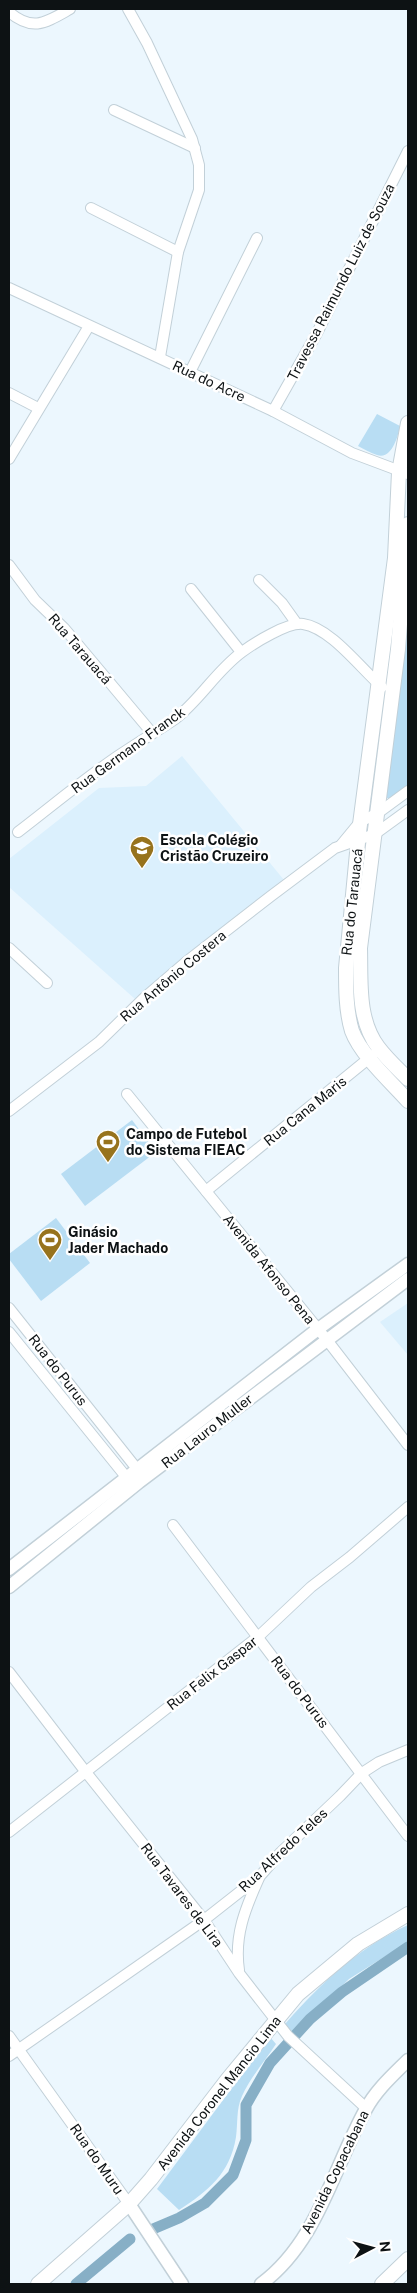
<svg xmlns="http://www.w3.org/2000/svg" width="417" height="2293" viewBox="0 0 417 2293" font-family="'Public Sans',sans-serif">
	<rect width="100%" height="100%" fill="#ecf7fe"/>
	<g fill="#dbf0fd">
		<polygon points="182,756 284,880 135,999 9,887 9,859 99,788 146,786"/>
		<polygon points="408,1303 408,1355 380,1322"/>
	</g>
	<g fill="#b8ddf3">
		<path d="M 377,414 L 400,426 C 398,436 392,460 377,455 C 371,453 364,449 358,446 Z"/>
		<polygon points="407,614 408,787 395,798 384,798"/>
		<polygon points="132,1120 156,1152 85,1206 61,1174"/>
		<polygon points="56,1218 90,1263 41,1301 9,1259 9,1254"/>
		<path d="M 408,1925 L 408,1942 L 349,1979 L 292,2036 L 285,2030 L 286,2023 C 321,1983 359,1947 408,1925 Z"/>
		<path d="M 270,2037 L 276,2044 C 265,2061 250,2078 242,2096 C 236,2109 238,2123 236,2137 C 230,2174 208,2191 179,2210 L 157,2189 Z"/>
	</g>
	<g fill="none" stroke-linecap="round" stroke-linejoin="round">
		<g stroke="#87afc6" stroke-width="11">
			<polyline points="153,2229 179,2218 205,2203 233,2175 246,2140 246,2105 270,2063 310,2019 342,1992 408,1947"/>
			<polyline points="76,2284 130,2239"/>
		</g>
		<defs>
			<g id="minor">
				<polyline points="128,9 147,43 192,139 199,165 199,190 178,252 160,357"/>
				<path d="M 9,12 C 33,32 45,23 70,9"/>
				<polyline points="114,110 195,148"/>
				<polyline points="91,208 178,252"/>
				<polyline points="9,288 273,411 352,453 408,474"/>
				<polyline points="190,372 257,238"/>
				<polyline points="9,393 38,408"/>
				<polyline points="273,411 317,333 408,151"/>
				<polyline points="9,459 89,326"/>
				<polyline points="9,565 35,600 64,628 152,733"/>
				<polyline points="259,580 282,603 297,624"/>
				<polyline points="191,589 241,652"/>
				<path d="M 18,832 C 52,806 85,778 121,754 C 139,742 157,731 175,719 C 200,700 216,671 242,652 C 254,643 288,622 303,624 C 331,628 361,669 382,687"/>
				<polyline points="341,845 360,822 378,813 408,791"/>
				<polyline points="9,948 47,983"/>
				<polyline points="127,1094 327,1340 408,1445"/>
				<polyline points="9,1111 99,1042 144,998 186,962 271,896 335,848 375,834 408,810"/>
				<polyline points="206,1191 373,1055"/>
				<polyline points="9,1308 141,1474"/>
				<polyline points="9,1332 131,1483"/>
				<polyline points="173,1525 408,1836"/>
				<polyline points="9,1672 85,1771 204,1920 239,1973 288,2036 366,2108"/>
				<polyline points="9,1832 259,1636 311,1587 350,1557 408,1507"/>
				<path d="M 239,1970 C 234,1936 245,1909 259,1878"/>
				<polyline points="9,2036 129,2204"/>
				<polyline points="9,2056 204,1920 260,1876 281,1852 340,1796 362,1773 379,1762 408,1750"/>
			</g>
			<g id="tertiary">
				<polyline points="9,1569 318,1329 408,1264"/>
				<polyline points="9,1587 139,1482 408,1279"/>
				<polyline points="129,2204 182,2284"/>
				<path d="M 261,2284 C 318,2242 333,2168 366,2109 C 376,2090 393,2075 408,2060"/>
			</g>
			<g id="secondary">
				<path d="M 408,423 L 399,472 L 395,558 L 359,832 L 346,968 C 346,989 346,1011 352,1031 C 361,1055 391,1082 408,1101"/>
				<path d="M 408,524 L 398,649 L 360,948 C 361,981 357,1019 378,1047 C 387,1059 398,1069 408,1079"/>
				<polyline points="38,2284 129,2204 151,2179 227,2080 298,1994 358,1944 408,1914"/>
				<polyline points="382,2284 408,2259"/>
			</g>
		</defs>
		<use href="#minor" stroke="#c2d0d8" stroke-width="12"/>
		<use href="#tertiary" stroke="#c2d0d8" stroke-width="15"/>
		<use href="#secondary" stroke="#c2d0d8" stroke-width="16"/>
		<use href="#minor" stroke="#fff" stroke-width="10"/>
		<use href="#tertiary" stroke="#fff" stroke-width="12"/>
		<use href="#secondary" stroke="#fff" stroke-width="14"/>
	</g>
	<defs>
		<symbol id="school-pin" viewBox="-11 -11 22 30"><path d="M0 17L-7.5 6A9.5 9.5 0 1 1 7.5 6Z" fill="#97731d" stroke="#fff"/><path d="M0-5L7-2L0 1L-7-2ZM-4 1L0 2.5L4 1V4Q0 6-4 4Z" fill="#fff"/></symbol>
		<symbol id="stadium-pin" viewBox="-11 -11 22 30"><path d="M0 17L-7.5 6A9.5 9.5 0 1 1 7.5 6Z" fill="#97731d" stroke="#fff"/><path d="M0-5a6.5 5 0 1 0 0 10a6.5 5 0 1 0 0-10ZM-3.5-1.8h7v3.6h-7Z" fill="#fff"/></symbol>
	</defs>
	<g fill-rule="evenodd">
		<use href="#school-pin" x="128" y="834" width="28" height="38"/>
		<use href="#stadium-pin" x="94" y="1128" width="28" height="38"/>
		<use href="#stadium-pin" x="36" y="1226" width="28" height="38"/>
	</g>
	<g text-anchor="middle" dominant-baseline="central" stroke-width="5" stroke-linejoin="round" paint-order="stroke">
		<g font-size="14" fill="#0d1214" stroke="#fff">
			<text transform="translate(341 282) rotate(-63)">Travessa Raimundo Luiz de Souza</text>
			<text transform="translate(209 381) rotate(25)">Rua do Acre</text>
			<text transform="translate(80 649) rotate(49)">Rua Tarauacá</text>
			<text transform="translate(128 750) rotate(-36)">Rua Germano Franck</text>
			<text transform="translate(352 902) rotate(-84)">Rua do Tarauacá</text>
			<text transform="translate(173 976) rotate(-40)">Rua Antônio Costera</text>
			<text transform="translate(305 1111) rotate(-39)">Rua Cana Maris</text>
			<text transform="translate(269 1269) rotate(51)">Avenida Afonso Pena</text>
			<text transform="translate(58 1370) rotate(52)">Rua do Purus</text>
			<text transform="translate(207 1431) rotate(-38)">Rua Lauro Muller</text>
			<text transform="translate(212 1673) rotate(-38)">Rua Felix Gaspar</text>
			<text transform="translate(300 1692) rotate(53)">Rua do Purus</text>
			<text transform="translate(283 1850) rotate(-43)">Rua Alfredo Teles</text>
			<text transform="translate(182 1895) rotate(53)">Rua Tavares de Lira</text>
			<text transform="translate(219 2093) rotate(-52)">Avenida Coronel Mancio Lima</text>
			<text transform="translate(97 2159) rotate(55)">Rua do Muru</text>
			<text transform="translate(335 2172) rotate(-64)">Avenida Copacabana</text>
		</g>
		<g font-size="14" font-weight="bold" fill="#0d1214" stroke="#fff" text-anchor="start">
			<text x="160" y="840">Escola Colégio<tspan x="160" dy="16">Cristão Cruzeiro</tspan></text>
			<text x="126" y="1134">Campo de Futebol<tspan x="126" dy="16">do Sistema FIEAC</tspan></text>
			<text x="68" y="1232">Ginásio<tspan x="68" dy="16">Jader Machado</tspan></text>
		</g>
	</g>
	<rect width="417" height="2293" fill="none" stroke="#0d1214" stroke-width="20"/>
	<g transform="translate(372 2248) rotate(84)" stroke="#ffffff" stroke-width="4" paint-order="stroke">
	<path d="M0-4L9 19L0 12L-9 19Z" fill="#0d1214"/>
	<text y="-8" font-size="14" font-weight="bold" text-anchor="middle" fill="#0d1214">N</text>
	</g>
</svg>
